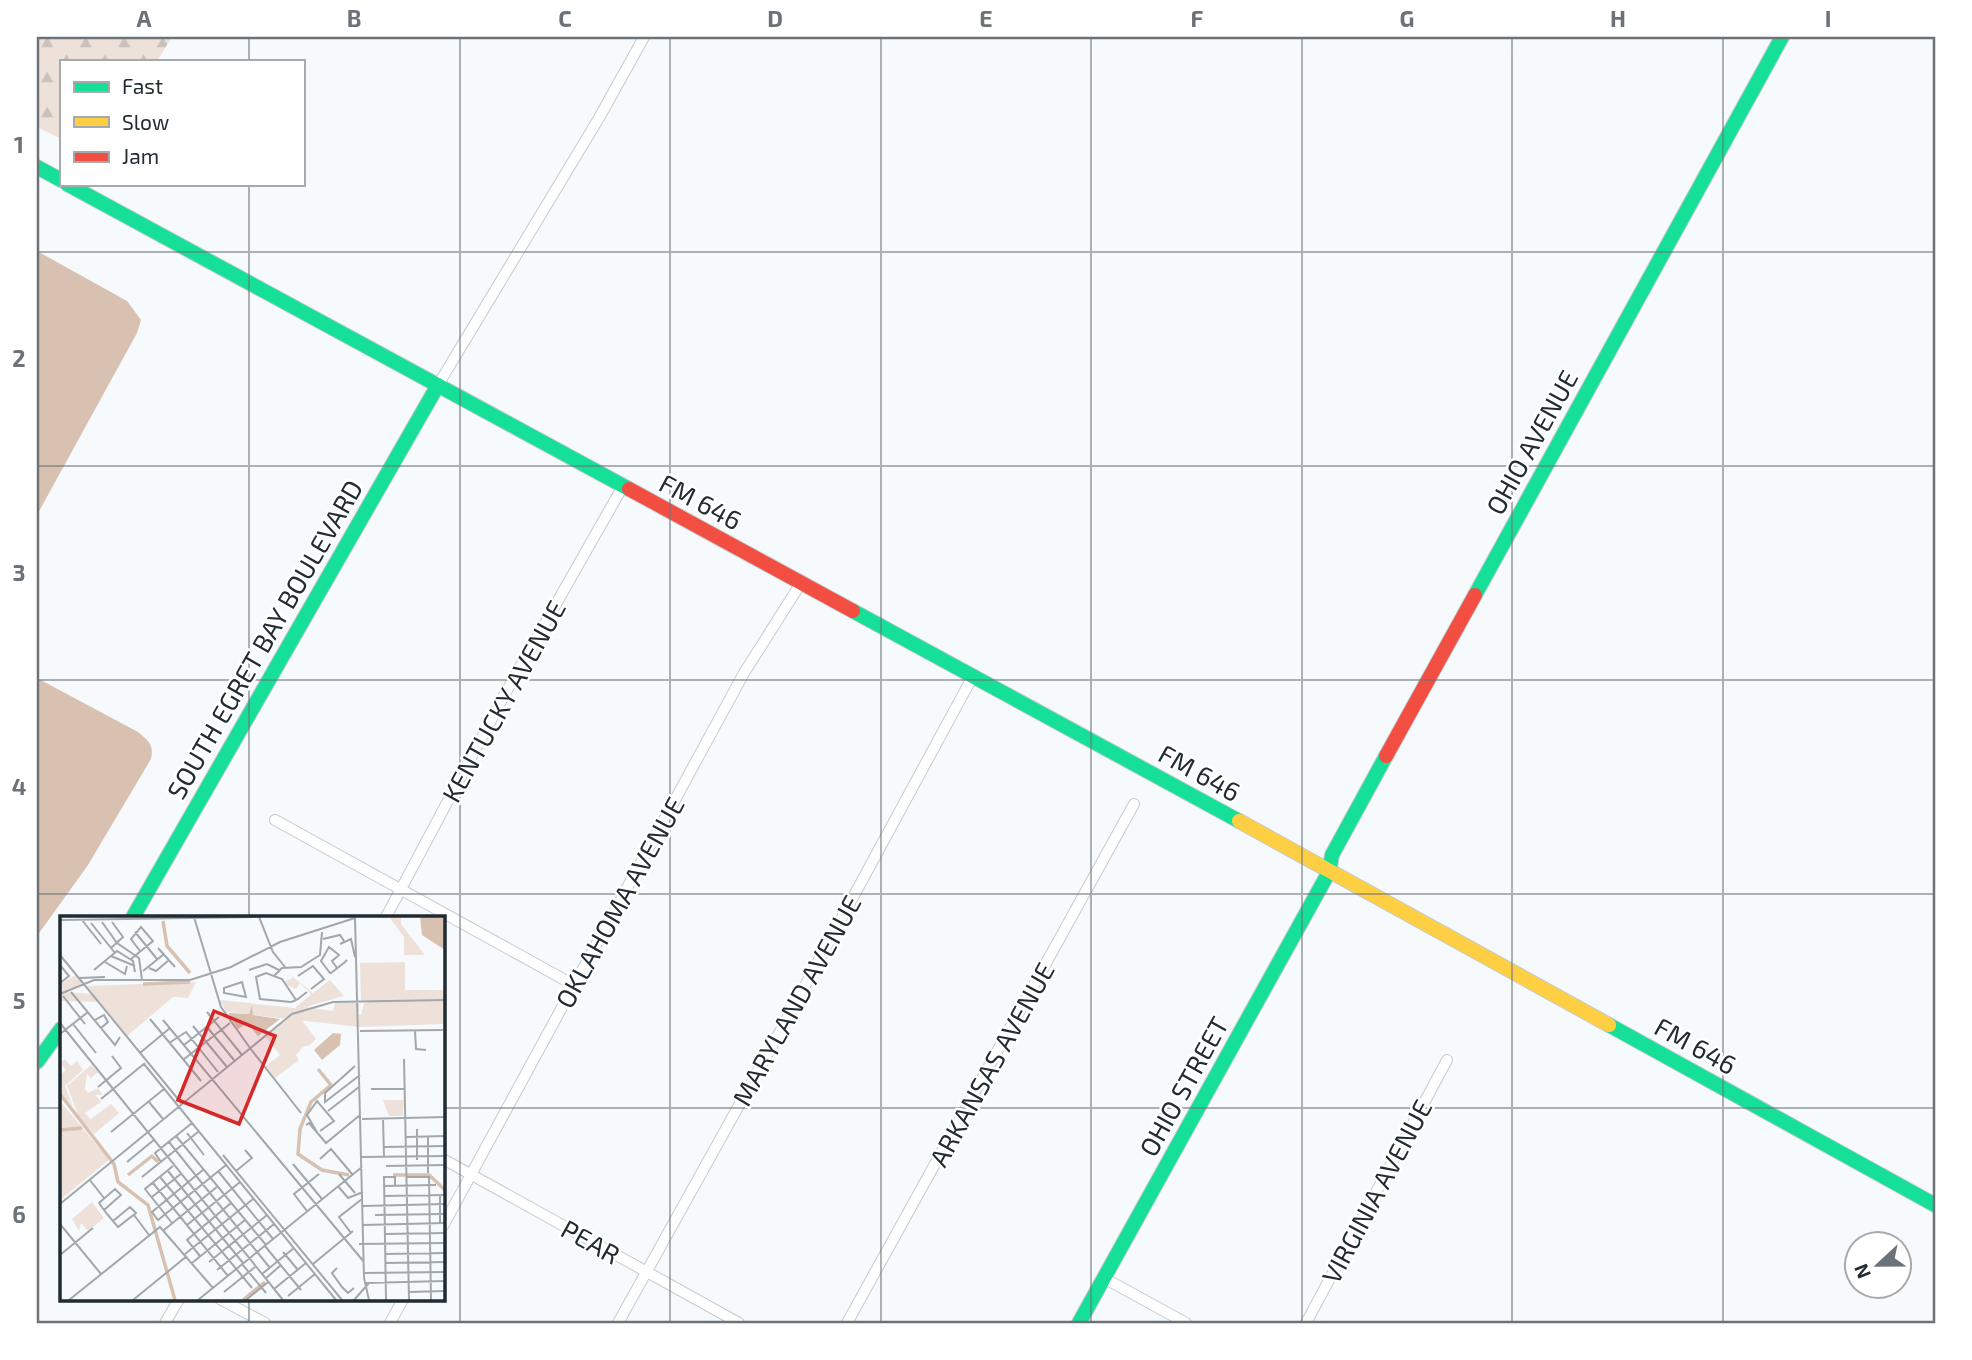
<svg xmlns="http://www.w3.org/2000/svg" width="1972" height="1360" viewBox="0 0 1972 1360" font-family="'Exo 2',sans-serif">
	<defs>
		<pattern id="forest-firs" width="22" height="20" patternUnits="userSpaceOnUse" patternTransform="scale(1.75)"><rect width="22" height="20" fill="#ede1da"/><path d="M5 1l3.5 6h-7zM16 11l3.5 6h-7z" fill="#cbc1bc"/></pattern>
	</defs>
	<rect width="100%" height="100%" fill="#f7fafc"/>
	<polygon fill="url(#forest-firs)" points="37,37 172,37 157,61 61,61 61,139 37,127"/>
	<g fill="#d8c1b0">
		<polygon points="37,251 127,301 141,320 137,333 37,515"/>
		<path d="M 37,678 L 138,732 C 149,741 154,745 151,759 L 88,865 L 37,936 Z"/>
	</g>
	<g fill="none" stroke-linecap="round" stroke-linejoin="round">
		<defs>
			<g id="street">
				<polyline points="438,385 599,118 644,37"/>
				<polyline points="275,820 574,985"/>
				<polyline points="386,917 506,692 623,486"/>
				<polyline points="443,1159 739,1323"/>
				<polyline points="443,1226 744,673 801,583"/>
				<polyline points="1104,1278 1186,1323"/>
				<polyline points="220,1299 265,1323"/>
				<polyline points="165,1323 179,1299"/>
				<polyline points="390,1323 403,1299"/>
				<polyline points="618,1323 787,1019 973,676"/>
				<polyline points="847,1323 1134,804"/>
				<polyline points="1306,1323 1447,1060"/>
			</g>
			<g id="fast">
				<polyline points="37,167 61,180"/>
				<polyline points="67,184 629,489"/>
				<polyline points="1475,595 1782,37"/>
				<polyline points="853,611 1239,821"/>
				<polyline points="133,917 438,385"/>
				<polyline points="1609,1025 1935,1205"/>
				<polyline points="37,1062 61,1029"/>
				<polyline points="1079,1323 1329,872 1332,855 1386,756"/>
			</g>
			<polyline id="slow" points="1239,821 1609,1025"/>
			<g id="jam">
				<polyline points="629,489 853,611"/>
				<polyline points="1386,756 1475,595"/>
			</g>
		</defs>
		<use href="#street" stroke="#c4cbcf" stroke-width="12"/>
		<use href="#fast" stroke="#c4cbcf" stroke-width="16"/>
		<use href="#slow" stroke="#c4cbcf" stroke-width="16"/>
		<use href="#jam" stroke="#c4cbcf" stroke-width="16"/>
		<use href="#street" stroke="#fefeff" stroke-width="10"/>
		<use href="#fast" stroke="#16e098" stroke-width="14"/>
		<use href="#slow" stroke="#ffcf43" stroke-width="14"/>
		<use href="#jam" stroke="#f24e42" stroke-width="14"/>
	</g>
	<path fill="none" stroke="#6b7379" stroke-width="2" stroke-opacity="0.55" d="M 249,37 L 249,61M 460,37 L 460,1323M 670,37 L 670,1323M 881,37 L 881,1323M 1091,37 L 1091,1323M 1302,37 L 1302,1323M 1512,37 L 1512,1323M 1723,37 L 1723,1323M 249,184 L 249,917M 37,252 L 1935,252M 37,466 L 1935,466M 37,680 L 1935,680M 37,894 L 1935,894M 37,1108 L 61,1108M 443,1108 L 1935,1108M 249,1299 L 249,1323"/>
	<g text-anchor="middle" dominant-baseline="central" stroke-width="5" stroke-linejoin="round" paint-order="stroke">
		<g font-size="26" fill="#202b32" stroke="#fff">
			<text transform="translate(1531 442) rotate(-61)">OHIO AVENUE</text>
			<text transform="translate(701 501) rotate(28)">FM 646</text>
			<text transform="translate(264 639) rotate(-60)">SOUTH EGRET BAY BOULEVARD</text>
			<text transform="translate(503 701) rotate(-61)">KENTUCKY AVENUE</text>
			<text transform="translate(1200 772) rotate(29)">FM 646</text>
			<text transform="translate(619 902) rotate(-61)">OKLAHOMA AVENUE</text>
			<text transform="translate(796 1000) rotate(-61)">MARYLAND AVENUE</text>
			<text transform="translate(1696 1045) rotate(29)">FM 646</text>
			<text transform="translate(991 1064) rotate(-61)">ARKANSAS AVENUE</text>
			<text transform="translate(1183 1086) rotate(-61)">OHIO STREET</text>
			<text transform="translate(1376 1191) rotate(-62)">VIRGINIA AVENUE</text>
			<text transform="translate(591 1241) rotate(29)">PEAR</text>
		</g>
	</g>
	<g transform="translate(60 916)">
		<rect width="385" height="385" fill="#f7fafc"/>
		<path d="M 329,1 L 341,1 L 341,8 L 365,39 L 344,39 L 344,21 ZM 345,46 L 345,74 L 385,74 L 385,108 L 299,111 L 219,102 L 193,99 L 192,89 L 189,98 L 166,96 L 160,84 L 235,92 L 251,78 L 240,67 L 236,73 L 227,69 L 225,65 L 233,62 L 228,57 L 253,77 L 270,64 L 284,80 L 245,91 L 273,95 L 275,87 L 299,87 L 299,99 L 328,99 L 331,95 L 301,84 L 300,47 ZM 16,59 L 23,67 L 5,76 L 34,78 L 40,86 L 0,85 L 0,68 ZM 323,184 L 344,184 L 343,200 L 329,200 ZM 0,185 L 49,244 L 0,284 Z" fill="#ede1da"/>
		<path d="M 304,87 L 329,87 L 332,95 L 328,99 L 301,99 ZM 223,107 L 243,131 L 236,139 L 239,144 L 215,162 L 206,150 L 220,139 L 206,121 ZM 5,143 L 11,150 L 17,145 L 23,154 L 5,170 L 13,191 L 0,175 L 0,159 L 6,154 L 0,147 ZM 31,149 L 38,156 L 31,162 L 27,158 L 25,173 L 28,177 L 38,172 L 43,179 L 35,179 L 41,186 L 25,197 L 31,203 L 51,188 L 59,197 L 34,218 L 19,201 L 7,170 ZM 32,286 L 44,302 L 28,315 L 21,307 L 19,315 L 12,303 Z" fill="#ede1da"/>
		<path d="M 136,66 L 128,82 L 113,81 L 67,120 L 27,70 ZM 229,102 L 242,104 L 247,111 L 256,123 L 250,129 L 243,131 L 226,112 L 223,107 Z" fill="#ede1da"/>
		<path d="M 360,1 L 385,1 L 385,34 L 362,19 ZM 192,89 L 193,99 L 220,103 L 198,120 L 187,107 L 178,113 L 168,97 L 189,98 ZM 273,117 L 281,118 L 280,129 L 262,144 L 254,134 Z" fill="#d8c1b0"/>
		<path fill="none" stroke="#d8c1b0" stroke-width="3.5" d="M 103,5 L 107,30 L 130,57M 83,68 L 130,66M 258,153 L 271,169 L 251,186 L 240,213 L 238,238 L 262,254 L 289,259M 0,178 L 54,248 L 58,266 L 88,289 L 115,384M 0,214 L 22,212M 68,259 L 92,240 L 98,246M 333,259 L 369,259 L 385,274M 183,384 L 205,366"/>
		<path fill="none" stroke="#a1a7ab" stroke-width="2" d="M 134,1 L 161,91 L 190,132M 295,2 L 304,362 L 309,384M 0,4 L 199,1 L 213,36 L 225,51M 22,4 L 41,28M 42,6 L 57,27 L 79,42 L 82,64M 31,7 L 55,37M 75,16 L 97,43M 263,23 L 280,19 L 284,25M 280,28 L 291,23 L 295,41M 51,32 L 63,21 L 52,6M 98,32 L 115,51M 0,39 L 122,188M 51,40 L 75,50M 71,43 L 93,25 L 81,11 L 71,23 L 80,35M 45,46 L 65,58 L 67,50M 0,49 L 9,60 L 0,67M 89,52 L 96,55 L 109,44M 277,52 L 272,45 L 279,39 L 269,31 L 261,45 L 270,57 L 271,57 L 285,46 L 287,44M 34,54 L 57,35 L 73,45 L 75,56M 189,54 L 207,48 L 219,54M 83,55 L 104,38M 214,60 L 222,52 L 241,51 L 260,39 L 262,16M 238,60 L 253,50 L 264,63 L 251,73M 19,62 L 45,61M 182,66 L 186,81 L 164,77 L 164,72 ZM 11,76 L 55,129 L 60,121M 0,78 L 34,64 L 130,64 L 171,51 L 220,26 L 295,2M 3,80 L 25,108M 236,84 L 222,63 L 206,57 L 196,61 L 200,83 L 231,86 L 234,85 L 238,83 L 247,76M 147,96 L 182,139M 90,103 L 141,165M 35,104 L 44,99 L 48,106 L 41,112M 103,104 L 304,346M 0,107 L 223,384M 13,108 L 36,137M 133,110 L 167,151M 147,111 L 174,144M 355,114 L 356,133 L 366,134M 300,115 L 383,114M 0,118 L 28,96M 109,127 L 126,116 L 158,156M 124,129 L 159,101M 190,132 L 241,197M 80,137 L 110,112M 344,143 L 349,384M 123,144 L 170,107M 84,148 L 276,384M 295,150 L 265,177 L 265,186 L 300,159M 38,171 L 61,152 L 52,140M 311,173 L 345,173M 41,183 L 85,147M 89,186 L 103,203M 268,195 L 299,171M 323,202 L 324,241M 302,203 L 385,201M 246,209 L 249,207 L 266,227 L 300,199M 357,213 L 357,244M 51,216 L 104,173M 127,217 L 144,239M 258,218 L 247,199 L 257,185 L 274,205 L 260,215M 116,220 L 206,329M 346,221 L 385,220M 368,221 L 368,257M 109,226 L 210,352M 324,231 L 385,230M 163,239 L 282,384M 302,241 L 385,240M 260,243 L 271,233 L 292,258M 67,246 L 95,223M 101,246 L 95,237 L 132,207M 233,248 L 262,283M 326,250 L 385,249M 144,253 L 92,296 L 98,304 L 166,249M 108,255 L 183,347M 158,255 L 213,323M 176,255 L 192,242 L 185,234M 279,258 L 295,277M 82,261 L 138,216M 100,261 L 192,372M 346,261 L 369,261 L 371,384M 29,263 L 44,282M 93,267 L 168,360M 278,270 L 288,282 L 303,276M 324,270 L 376,269M 380,279 L 380,307M 324,280 L 385,279M 92,281 L 122,257M 0,288 L 232,98 L 273,86 L 385,84M 303,290 L 385,288M 44,294 L 61,279 L 55,273 L 39,287 L 44,294 L 47,298 L 58,311 L 76,297 L 70,291 L 53,305M 247,295 L 234,278 L 259,258M 74,299 L 89,319M 315,299 L 385,298M 112,307 L 85,273 L 113,250M 0,308 L 41,358M 127,309 L 180,266M 303,309 L 385,307M 104,314 L 158,270M 291,317 L 279,301 L 302,283M 325,318 L 385,317M 299,328 L 385,327M 205,330 L 241,374M 223,336 L 238,354M 125,338 L 193,283M 325,338 L 385,337M 0,339 L 33,312M 140,340 L 127,324 L 171,287M 149,346 L 207,299M 132,347 L 185,304M 326,347 L 385,346M 182,348 L 206,377M 253,348 L 293,315M 277,352 L 272,357 L 282,371 L 288,377 L 294,372M 157,354 L 214,308M 304,357 L 385,356M 202,358 L 234,332M 205,363 L 221,349M 305,367 L 385,365M 214,373 L 246,347M 164,376 L 195,351M 349,376 L 385,375M 228,380 L 255,358M 9,384 L 100,311 L 153,372M 73,384 L 127,340M 138,384 L 302,251M 186,384 L 208,366M 294,384 L 309,367M 326,384 L 324,261 L 335,261 L 335,270"/>
		<path fill="#d62828" fill-opacity="0.15" stroke="#d62828" stroke-width="3.5" d="M 154,95 L 215,120 L 179,208 L 118,184 Z"/>
		<rect width="385" height="385" fill="none" stroke="#202b32" stroke-width="3.5"/>
	</g>
	<rect width="1972" height="1360" fill="none" stroke="#ffffff" stroke-width="77"/>
	<rect x="60" y="60" width="245" height="126" fill="#ffffff" stroke="#a6aaad" stroke-width="2"/>
	<rect x="74" y="82" width="35" height="10" fill="#16e098" stroke="#a6aaad" stroke-width="2"/>
	<text x="122" y="94" font-size="21" fill="#202b32">Fast</text>
	<rect x="74" y="117" width="35" height="10" fill="#ffcf43" stroke="#a6aaad" stroke-width="2"/>
	<text x="122" y="130" font-size="21" fill="#202b32">Slow</text>
	<rect x="74" y="152" width="35" height="10" fill="#f24e42" stroke="#a6aaad" stroke-width="2"/>
	<text x="122" y="164" font-size="21" fill="#202b32">Jam</text>
	<g transform="translate(1878 1265) rotate(248)"><circle r="33" fill="#ffffff" stroke="#a6aaad" stroke-width="2"/>
	<path d="M0-5L12 26L0 18L-12 26Z" fill="#6b7379"/>
	<text y="-10" font-size="19" font-weight="bold" text-anchor="middle" fill="#202b32">N</text>
	</g>
	<rect x="38" y="38" width="1896" height="1284" fill="none" stroke="#6b7379" stroke-width="2.5"/>
	<g font-size="23" text-anchor="middle" font-weight="bold" fill="#6b7379">
		<text x="144" y="27">A</text>
		<text x="354" y="27">B</text>
		<text x="565" y="27">C</text>
		<text x="775" y="27">D</text>
		<text x="986" y="27">E</text>
		<text x="1197" y="27">F</text>
		<text x="1407" y="27">G</text>
		<text x="1618" y="27">H</text>
		<text x="1828" y="27">I</text>
		<text x="19" y="153">1</text>
		<text x="19" y="367">2</text>
		<text x="19" y="581">3</text>
		<text x="19" y="795">4</text>
		<text x="19" y="1009">5</text>
		<text x="19" y="1223">6</text>
	</g>
</svg>
